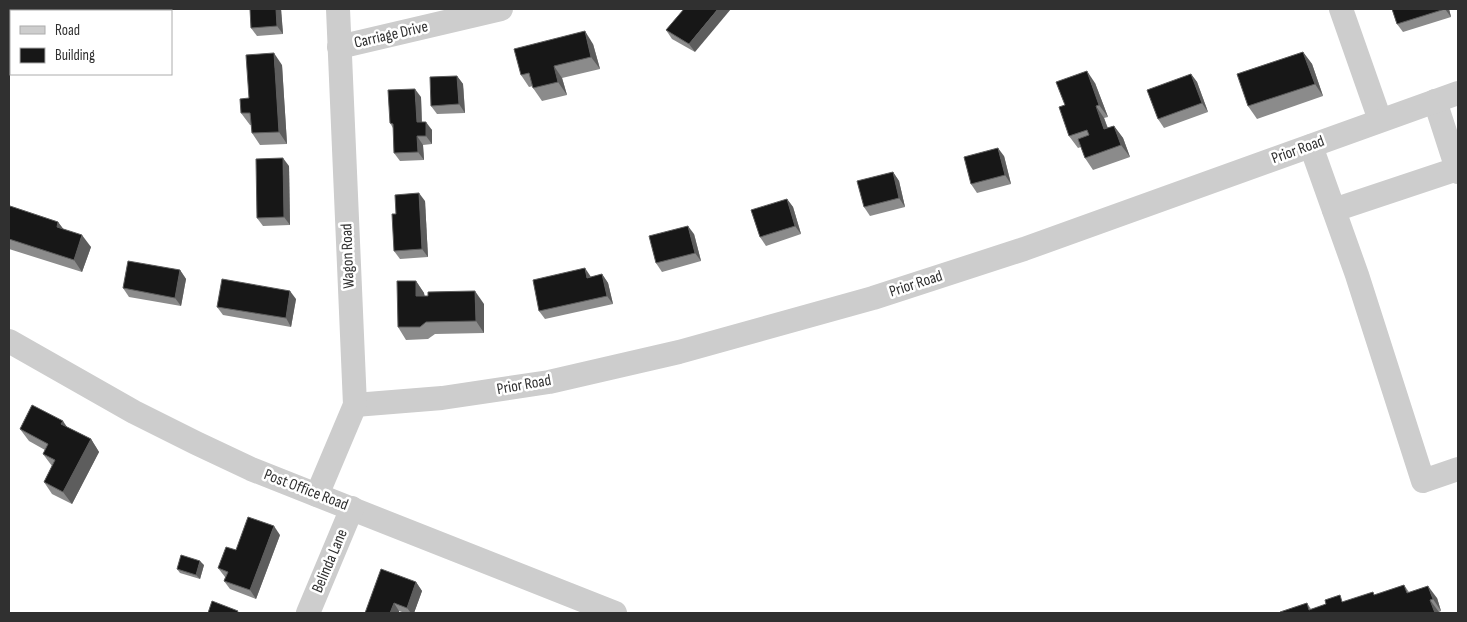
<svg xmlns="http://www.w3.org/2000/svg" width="1467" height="622" viewBox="0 0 1467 622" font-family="'Sofia Sans Condensed',sans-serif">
	<rect width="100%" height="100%" fill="#fff"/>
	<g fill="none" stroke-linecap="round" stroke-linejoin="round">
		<g stroke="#cdcdcd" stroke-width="24">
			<polyline points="1341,9 1380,120"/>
			<polyline points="339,47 501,9"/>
			<polyline points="1435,101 1458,172"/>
			<polyline points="1311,146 1357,275 1423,481 1458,469"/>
			<polyline points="1334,210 1457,169"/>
			<polyline points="9,341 134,412 196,443 251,469 615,613"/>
			<polyline points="355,405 442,398 549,382 679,352 873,298 1024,249 1458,93"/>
			<polyline points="317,495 355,405 338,9"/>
			<polyline points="308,613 352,508"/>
		</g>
	</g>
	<g fill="#8b8b8b">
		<polygon points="250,9 281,9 283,34 257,36 251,28"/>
		<polygon points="684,9 695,52 672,39 666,30"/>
		<polygon points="1392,9 1449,9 1451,17 1403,32 1397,24"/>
		<polygon points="593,44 600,69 562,78 567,95 542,101 533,88 533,86 529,87 521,75"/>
		<polygon points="1303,52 1312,64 1323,96 1257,119 1248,106"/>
		<polygon points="282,65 287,144 260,145 252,133 251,125 250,125 241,113"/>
		<polygon points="1191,74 1197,82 1208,112 1164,128 1158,119"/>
		<polygon points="457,76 463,84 465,113 437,114 431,106"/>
		<polygon points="1095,83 1108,117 1104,118 1108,128 1114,126 1123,138 1130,157 1093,170 1085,158 1081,147 1078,148 1069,136 1065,105"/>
		<polygon points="421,97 422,122 432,130 432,144 423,145 424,160 400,161 394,153 393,128 390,123"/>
		<polygon points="1004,156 1011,184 977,193 971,184"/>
		<polygon points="289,166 290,225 263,226 257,218"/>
		<polygon points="893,172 899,181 905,207 870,216 864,207"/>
		<polygon points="787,199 793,207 801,234 766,246 760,237"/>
		<polygon points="425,201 428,257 400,259 394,251 396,214"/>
		<polygon points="9,209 58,222 64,230 91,247 82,272 9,249"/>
		<polygon points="694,234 701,261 662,272 656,263"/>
		<polygon points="180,270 186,279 181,306 129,297 123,288"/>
		<polygon points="602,274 608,283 613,304 545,319 539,311 591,277"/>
		<polygon points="416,281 424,293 425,296 484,304 484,333 435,334 428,339 406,340 398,327"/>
		<polygon points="296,299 291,327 223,315 217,307"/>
		<polygon points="67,427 91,439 99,452 72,504 52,494 44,482 52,466 43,454 45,450 29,441 20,429"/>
		<polygon points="280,535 256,599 230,589 224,581 225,577 218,568"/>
		<polygon points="204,565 200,579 180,573 177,569"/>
		<polygon points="416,582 422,591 414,613 405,613 399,611 365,613"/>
		<polygon points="1404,585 1409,592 1437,598 1441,611 1439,612 1281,613 1307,603 1311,609 1375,595"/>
	</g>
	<g fill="#5d5d5d">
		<polygon points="276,9 281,9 283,34 277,26"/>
		<polygon points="718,9 731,9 695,52 689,44"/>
		<polygon points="1445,9 1449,9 1451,17"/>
		<polygon points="585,31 593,44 600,69 591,57"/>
		<polygon points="1303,52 1312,64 1323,96 1315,84"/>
		<polygon points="274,53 282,65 287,144 279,132"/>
		<polygon points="554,66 562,78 567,95 558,82"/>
		<polygon points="1087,71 1095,83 1108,117 1099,105"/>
		<polygon points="1191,74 1197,82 1208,112 1202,103"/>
		<polygon points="457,76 463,84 465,113 459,104"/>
		<polygon points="415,89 421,97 422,131 417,122"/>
		<polygon points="1096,106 1104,118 1112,141 1104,129"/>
		<polygon points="426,122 432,130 432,144 426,136"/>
		<polygon points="1114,126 1123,138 1130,157 1121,145"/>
		<polygon points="417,136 423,145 424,160 418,152"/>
		<polygon points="998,148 1004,156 1011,184 1005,175"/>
		<polygon points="283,158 289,166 290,225 284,217"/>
		<polygon points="893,172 899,181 905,207 899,198"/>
		<polygon points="419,193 425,201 428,257 422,249"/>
		<polygon points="787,199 793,207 801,234 795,226"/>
		<polygon points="58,222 67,234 57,227"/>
		<polygon points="688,226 694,234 701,261 695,253"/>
		<polygon points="82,235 91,247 82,272 74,260"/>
		<polygon points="585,268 591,277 587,278"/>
		<polygon points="180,270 186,279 181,306 175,298"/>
		<polygon points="602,274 608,283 613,304 607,296"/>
		<polygon points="416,281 424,293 425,309 416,296"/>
		<polygon points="290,291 296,299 291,327 286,318"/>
		<polygon points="475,291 484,304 484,333 476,321"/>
		<polygon points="63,421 71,433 61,424"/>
		<polygon points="91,439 99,452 72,504 63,492"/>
		<polygon points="274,526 280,535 256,599 250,590"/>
		<polygon points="200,561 204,565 200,579 196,575"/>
		<polygon points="416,582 422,591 414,613 411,613 407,608"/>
		<polygon points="1428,586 1437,598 1441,611 1433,599"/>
		<polygon points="1430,600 1439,612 1439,613 1435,613"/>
		<polygon points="394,603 399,611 399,613 390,613"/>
	</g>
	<g fill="#171717" stroke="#5d5d5d">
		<polygon points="250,9 276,9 277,26 251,28"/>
		<polygon points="684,9 718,9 689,44 666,30"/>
		<polygon points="1392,9 1445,9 1397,24"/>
		<polygon points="585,31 591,57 554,66 558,82 533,88 529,73 521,75 514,49"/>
		<polygon points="1303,52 1315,84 1248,106 1237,74"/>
		<polygon points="274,53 279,132 252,133 250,113 241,113 240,99 249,98 246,55"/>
		<polygon points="1087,71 1099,105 1096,106 1104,129 1114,126 1121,145 1085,158 1078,139 1089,135 1087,130 1069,136 1059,107 1065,105 1056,82"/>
		<polygon points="1191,74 1202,103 1158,119 1147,90"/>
		<polygon points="457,76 459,104 431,106 430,77"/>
		<polygon points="415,89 417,122 426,122 426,136 417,136 418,152 394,153 393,124 390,123 388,90"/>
		<polygon points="998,148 1005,175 971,184 964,157"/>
		<polygon points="283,158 284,217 257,218 256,159"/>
		<polygon points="893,172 899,198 864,207 857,181"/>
		<polygon points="419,193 422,249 394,251 392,214 396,214 395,195"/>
		<polygon points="787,199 795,226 760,237 751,210"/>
		<polygon points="10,206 58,222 57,227 82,235 74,260 9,239 9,209"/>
		<polygon points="688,226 695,253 656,263 649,236"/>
		<polygon points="128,261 180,270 175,298 123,288"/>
		<polygon points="585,268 587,278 602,274 607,296 539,311 533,280"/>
		<polygon points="222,279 290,291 286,318 217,307"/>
		<polygon points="397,281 416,281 416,296 428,296 428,292 475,291 476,321 426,322 420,327 398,327"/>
		<polygon points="32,405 63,421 61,424 91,439 63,492 44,482 55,460 43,454 48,444 20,429"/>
		<polygon points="248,517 274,526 250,590 224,581 228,572 218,568 226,547 236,550"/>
		<polygon points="181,555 200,561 196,575 177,569"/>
		<polygon points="381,569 416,582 407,608 394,603 390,613 365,613"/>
		<polygon points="1404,585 1407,593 1428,586 1433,599 1430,600 1435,613 1281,613 1280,612 1307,603 1309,610 1326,604 1325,600 1340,595 1342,602 1373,592 1374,595"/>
		<polygon points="212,601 238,611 237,613 208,613"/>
	</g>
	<g text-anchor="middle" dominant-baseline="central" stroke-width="5" stroke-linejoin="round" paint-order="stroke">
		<g font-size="16" fill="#303030" stroke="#fff">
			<text transform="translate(391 35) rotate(-13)">Carriage Drive</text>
			<text transform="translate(1298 150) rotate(-20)">Prior Road</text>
			<text transform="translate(348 256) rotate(-92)">Wagon Road</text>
			<text transform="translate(916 284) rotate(-18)">Prior Road</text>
			<text transform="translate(524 385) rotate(-10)">Prior Road</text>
			<text transform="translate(306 490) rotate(21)">Post Office Road</text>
			<text transform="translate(330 561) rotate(-67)">Belinda Lane</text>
		</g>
	</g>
	<rect width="1467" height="622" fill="none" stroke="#303030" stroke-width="20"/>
	<rect x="10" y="10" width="162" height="65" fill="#ffffff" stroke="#acacac"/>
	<rect x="20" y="26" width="25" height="8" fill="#cdcdcd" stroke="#acacac"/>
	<text x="55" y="35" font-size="15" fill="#303030">Road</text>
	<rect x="20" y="48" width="25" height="15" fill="#171717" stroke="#acacac"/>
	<text x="55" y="60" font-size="15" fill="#303030">Building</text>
</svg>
